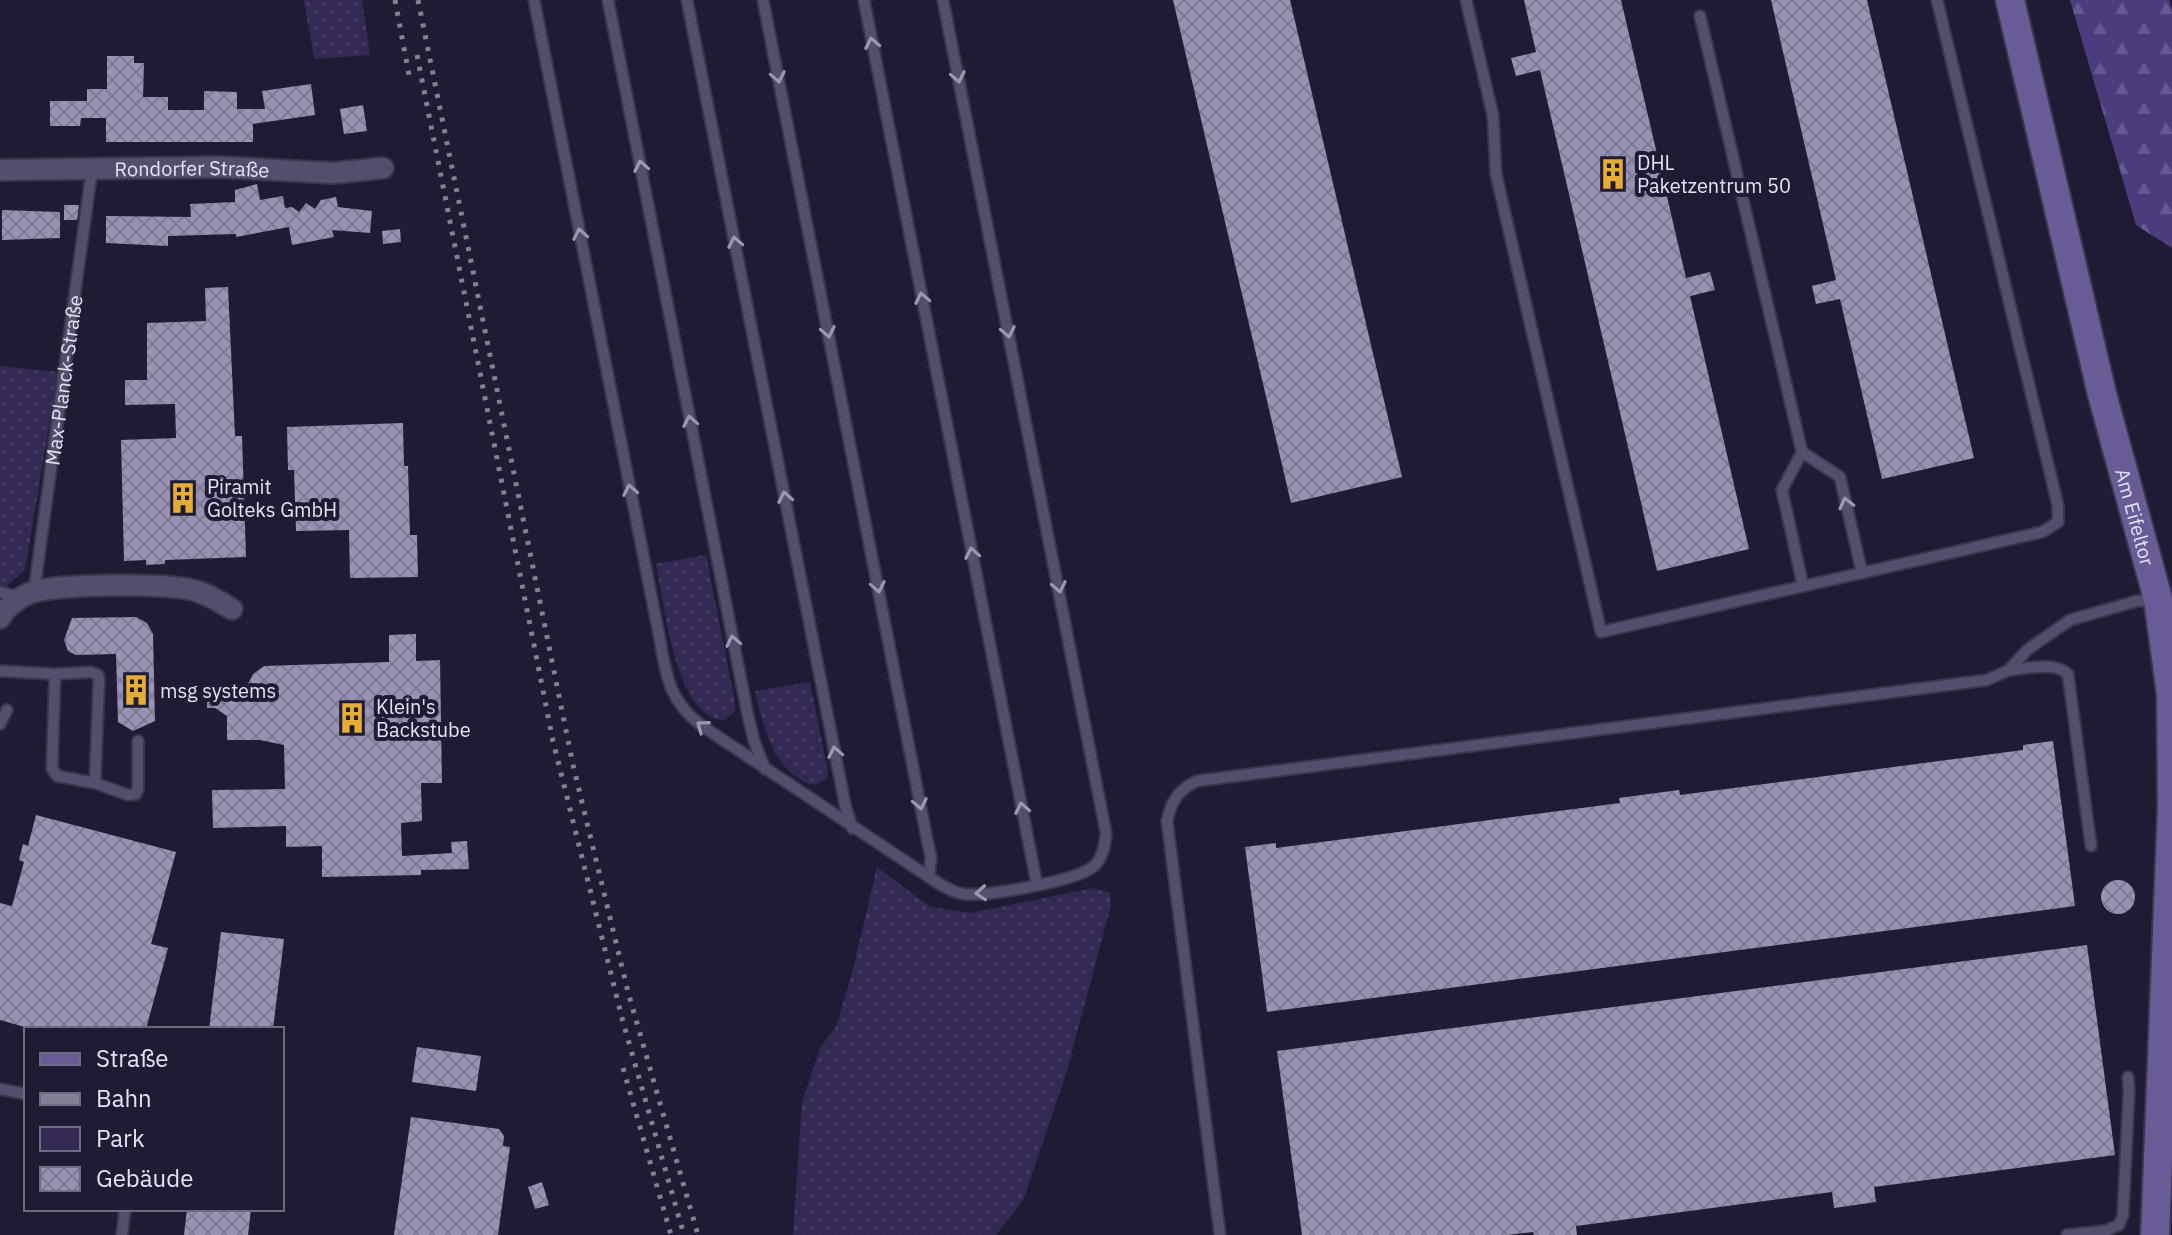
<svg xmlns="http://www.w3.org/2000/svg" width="2172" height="1235" viewBox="0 0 2172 1235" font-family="'IBM Plex Sans',sans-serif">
	<defs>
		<pattern id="green-dots" width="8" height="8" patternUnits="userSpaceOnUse" patternTransform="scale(2)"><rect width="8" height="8" fill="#332953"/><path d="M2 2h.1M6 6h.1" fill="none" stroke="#473e64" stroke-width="1.8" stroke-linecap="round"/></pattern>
		<pattern id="forest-firs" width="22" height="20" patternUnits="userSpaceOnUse" patternTransform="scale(2)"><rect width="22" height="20" fill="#4c3c7e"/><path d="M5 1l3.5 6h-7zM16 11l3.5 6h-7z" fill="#665891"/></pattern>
		<pattern id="building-cross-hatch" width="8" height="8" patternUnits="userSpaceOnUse" patternTransform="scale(2)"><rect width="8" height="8" fill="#9791b3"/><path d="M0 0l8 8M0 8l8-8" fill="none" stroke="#7e7a93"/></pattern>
	</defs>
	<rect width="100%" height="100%" fill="#201b35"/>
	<g fill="url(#green-dots)">
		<polygon points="304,0 362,0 370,55 314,59"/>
		<polygon points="0,366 58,372 25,570 0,592"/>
		<path d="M 706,555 L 735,702 L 735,711 L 725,720 C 676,722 663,599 656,564 Z"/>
		<path d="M 810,682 L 828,772 L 827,778 L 815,785 C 774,775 763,727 755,691 Z"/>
		<polygon points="877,867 930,907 971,913 1093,888 1110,893 1111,905 1066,1074 1023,1200 996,1235 793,1235 802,1102 820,1048 836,1027 853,969"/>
	</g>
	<polygon fill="url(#forest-firs)" points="2070,0 2169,0 2172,10 2172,248 2136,225"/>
	<g fill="url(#building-cross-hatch)">
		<polygon points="1173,0 1290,0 1402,477 1291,503"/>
		<polygon points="1524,0 1621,0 1686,278 1710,272 1715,290 1690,296 1749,549 1657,571 1540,70 1516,76 1511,58 1536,52"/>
		<polygon points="1771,0 1867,0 1974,458 1882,479 1840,299 1816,304 1812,286 1836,280"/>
		<polygon points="107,56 134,56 134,63 144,63 143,97 168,97 168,110 204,110 204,91 237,92 237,109 265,109 262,91 311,84 315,115 253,124 253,142 106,142 106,118 81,118 80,126 50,126 50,101 87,101 87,89 107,89"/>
		<polygon points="363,105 367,131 344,134 340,109"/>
		<polygon points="257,184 260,200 283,196 285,208 292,207 299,212 306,203 315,209 321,200 336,197 338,207 372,211 370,233 332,230 334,237 292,245 289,227 236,237 236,234 168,236 168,246 106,243 106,216 191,217 190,204 235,202 235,190"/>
		<polygon points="64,205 79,205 77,220 64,220"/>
		<polygon points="2,210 60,212 60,238 2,240"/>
		<polygon points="400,229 401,242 383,244 382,231"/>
		<polygon points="228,287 235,436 242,436 246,557 165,560 165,564 146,565 146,560 124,561 121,440 176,438 175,404 125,405 125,380 147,380 147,323 206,321 205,288"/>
		<polygon points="403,423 404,466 408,466 410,535 417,535 418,577 350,578 349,530 296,531 294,470 288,470 287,427"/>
		<polygon points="136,617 147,623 153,634 155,721 133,731 118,722 116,654 76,655 68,651 64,640 72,618"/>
		<polygon points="416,634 416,661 440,660 442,783 421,783 422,821 401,823 402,856 452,853 451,842 467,841 469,869 421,870 421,875 322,877 322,846 286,847 286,826 213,828 212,790 285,789 284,745 260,740 227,740 227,716 215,708 207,708 207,691 245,690 253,674 264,666 389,662 389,635"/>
		<polygon points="2053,741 2075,906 1267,1012 1245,847 1276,843 1276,848 1620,803 1619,798 1679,790 1680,795 2023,750 2023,745"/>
		<polygon points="36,815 176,852 151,944 168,948 146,1029 32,1029 0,1020 0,903 12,906 24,862 19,860 23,844 28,846"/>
		<circle cx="2118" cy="897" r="17"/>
		<polygon points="221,932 284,939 273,1029 209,1029"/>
		<polygon points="2087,945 2115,1155 1874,1187 1876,1202 1834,1208 1832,1192 1576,1226 1577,1235 1534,1235 1533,1232 1508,1235 1302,1235 1277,1051"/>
		<polygon points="417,1047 481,1056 476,1091 412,1082"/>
		<polygon points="411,1117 499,1129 504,1136 503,1146 510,1147 498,1235 394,1235"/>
		<polygon points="542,1182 549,1205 535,1209 528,1187"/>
		<polygon points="187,1209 251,1209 248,1235 184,1235"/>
	</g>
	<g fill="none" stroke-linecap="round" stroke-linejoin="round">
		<defs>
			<g id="service">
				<path d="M 534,0 L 658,630 C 666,671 666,699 702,726 L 929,877 C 940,884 951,892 963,894 C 986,897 1075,881 1093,867 C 1103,859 1105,845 1106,833 L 943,0"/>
				<polyline points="608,0 747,711 754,741 765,769"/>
				<polyline points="687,0 845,804 852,828"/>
				<polyline points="763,0 927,839 931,857 929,877"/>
				<polyline points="864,0 1037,885"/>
				<polyline points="1466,0 1493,116 1496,174 1601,632 2042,532 2058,522 2058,506 1937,0"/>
				<polyline points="1700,16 1802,452 1782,490 1803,586"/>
				<polyline points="1802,452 1840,477 1862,573"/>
				<polyline points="0,592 20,597"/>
				<path id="s1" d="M 34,592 L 92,169"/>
				<path d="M 2009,670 C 2026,669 2054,661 2068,674 L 2091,846"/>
				<polyline points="0,671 55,674 52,768 57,776 95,783 128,795 136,794 138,788 138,741"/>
				<polyline points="55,674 91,672 98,675 99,679 95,783"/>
				<polyline points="0,724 7,710"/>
				<polyline points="0,1089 26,1094"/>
				<polyline points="122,1235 125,1209"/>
				<path d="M 1220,1235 L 1167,821 C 1172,800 1178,790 1197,781 L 1987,680 L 2009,670 L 2027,650 L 2070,620 L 2137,601 L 2154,600"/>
				<polyline points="2067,1235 2105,1231 2119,1225 2123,1215 2129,1091 2128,1077"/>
			</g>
			<g id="minor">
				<path id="s2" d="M 0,170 L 221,167 L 333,173 L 383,168"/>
				<path d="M 0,618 C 6,607 21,596 33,592 C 58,584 176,582 199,592 C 211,596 222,603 232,609"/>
			</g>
			<g id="secondary">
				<path id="s3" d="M 2010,0 L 2102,394 L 2158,599 L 2171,694 L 2172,806 L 2155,1235"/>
			</g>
		</defs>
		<use href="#service" stroke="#3b364c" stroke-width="14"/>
		<use href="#minor" stroke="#3b364c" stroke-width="24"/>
		<use href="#secondary" stroke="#3b364c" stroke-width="32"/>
		<use href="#service" stroke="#544e6d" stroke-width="10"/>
		<use href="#minor" stroke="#544e6d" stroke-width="20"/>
		<use href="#secondary" stroke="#695c96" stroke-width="28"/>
		<g stroke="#838096" stroke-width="5" stroke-dasharray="4 8" stroke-linecap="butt">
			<polyline points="395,0 409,75"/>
			<polyline points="418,0 573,765 628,992 698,1235"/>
			<polyline points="417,55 553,741 623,1022 684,1235"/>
			<polyline points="623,1068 671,1235"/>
		</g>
	</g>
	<defs><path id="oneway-chevron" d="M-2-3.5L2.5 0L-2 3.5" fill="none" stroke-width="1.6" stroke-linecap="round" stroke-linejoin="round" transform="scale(2)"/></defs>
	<g stroke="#9c98b0">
		<use href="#oneway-chevron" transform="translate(872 43) rotate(-101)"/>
		<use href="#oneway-chevron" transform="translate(778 77) rotate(79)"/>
		<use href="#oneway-chevron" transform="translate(958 77) rotate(79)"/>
		<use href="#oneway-chevron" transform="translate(641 166) rotate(-101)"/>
		<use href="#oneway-chevron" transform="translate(580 234) rotate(-101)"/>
		<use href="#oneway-chevron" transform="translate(735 242) rotate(-101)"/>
		<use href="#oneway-chevron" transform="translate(922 298) rotate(-101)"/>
		<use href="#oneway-chevron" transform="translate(828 332) rotate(79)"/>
		<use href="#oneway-chevron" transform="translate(1008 332) rotate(79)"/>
		<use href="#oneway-chevron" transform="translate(690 421) rotate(-101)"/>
		<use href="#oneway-chevron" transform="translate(630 490) rotate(-101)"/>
		<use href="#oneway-chevron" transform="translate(785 497) rotate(-101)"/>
		<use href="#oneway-chevron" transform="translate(1846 503) rotate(-103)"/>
		<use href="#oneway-chevron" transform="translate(972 553) rotate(-101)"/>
		<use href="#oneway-chevron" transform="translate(878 587) rotate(79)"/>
		<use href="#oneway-chevron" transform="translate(1059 587) rotate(79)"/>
		<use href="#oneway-chevron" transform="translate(733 641) rotate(-101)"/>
		<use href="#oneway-chevron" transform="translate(702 726) rotate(-144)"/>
		<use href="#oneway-chevron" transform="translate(835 752) rotate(-101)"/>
		<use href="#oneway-chevron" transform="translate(920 804) rotate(79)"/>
		<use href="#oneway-chevron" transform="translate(1022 808) rotate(-101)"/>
		<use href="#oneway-chevron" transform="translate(981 893) rotate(176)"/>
	</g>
	<defs>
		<symbol id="building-bare" viewBox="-9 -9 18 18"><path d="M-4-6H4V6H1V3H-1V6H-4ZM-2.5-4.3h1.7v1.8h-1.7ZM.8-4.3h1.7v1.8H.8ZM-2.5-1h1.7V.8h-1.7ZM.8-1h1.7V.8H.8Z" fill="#e5ad35" stroke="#201b35" stroke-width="2.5" paint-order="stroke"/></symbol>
	</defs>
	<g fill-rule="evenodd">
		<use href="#building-bare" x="1591" y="152" width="44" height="44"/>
		<use href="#building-bare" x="161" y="476" width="44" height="44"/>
		<use href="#building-bare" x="114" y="668" width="44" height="44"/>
		<use href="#building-bare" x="330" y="696" width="44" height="44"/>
	</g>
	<g text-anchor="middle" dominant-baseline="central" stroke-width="8" stroke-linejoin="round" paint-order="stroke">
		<g font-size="20" fill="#e4e2f4" stroke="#201b35" text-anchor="start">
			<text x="1637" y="162">DHL<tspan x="1637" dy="23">Paketzentrum 50</tspan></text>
			<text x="207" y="486">Piramit<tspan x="207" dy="23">Golteks GmbH</tspan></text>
			<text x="160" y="690">msg systems</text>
			<text x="376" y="706">Klein's<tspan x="376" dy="23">Backstube</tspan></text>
		</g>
		<g font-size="20" fill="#e4e2f4" stroke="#201b35">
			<text stroke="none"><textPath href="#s2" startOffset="192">Rondorfer Straße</textPath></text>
			<text stroke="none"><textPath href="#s1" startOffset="214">Max-Planck-Straße</textPath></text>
			<text stroke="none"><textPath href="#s3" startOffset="532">Am Eifeltor</textPath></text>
		</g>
	</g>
	<rect x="24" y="1027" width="260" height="184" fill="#201b35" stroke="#6e6b81" stroke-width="2"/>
	<rect x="40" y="1053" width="40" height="12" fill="#695c96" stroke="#6e6b81" stroke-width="2"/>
	<text x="96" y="1067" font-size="24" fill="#e4e2f4">Straße</text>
	<rect x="40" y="1093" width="40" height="12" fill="#838096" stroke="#6e6b81" stroke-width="2"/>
	<text x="96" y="1107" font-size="24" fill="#e4e2f4">Bahn</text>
	<rect x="40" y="1127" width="40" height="24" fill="#332953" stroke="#6e6b81" stroke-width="2"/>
	<text x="96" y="1147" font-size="24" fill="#e4e2f4">Park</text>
	<rect x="40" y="1167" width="40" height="24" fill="url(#building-cross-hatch)" stroke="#6e6b81" stroke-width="2"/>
	<text x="96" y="1187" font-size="24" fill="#e4e2f4">Gebäude</text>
</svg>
